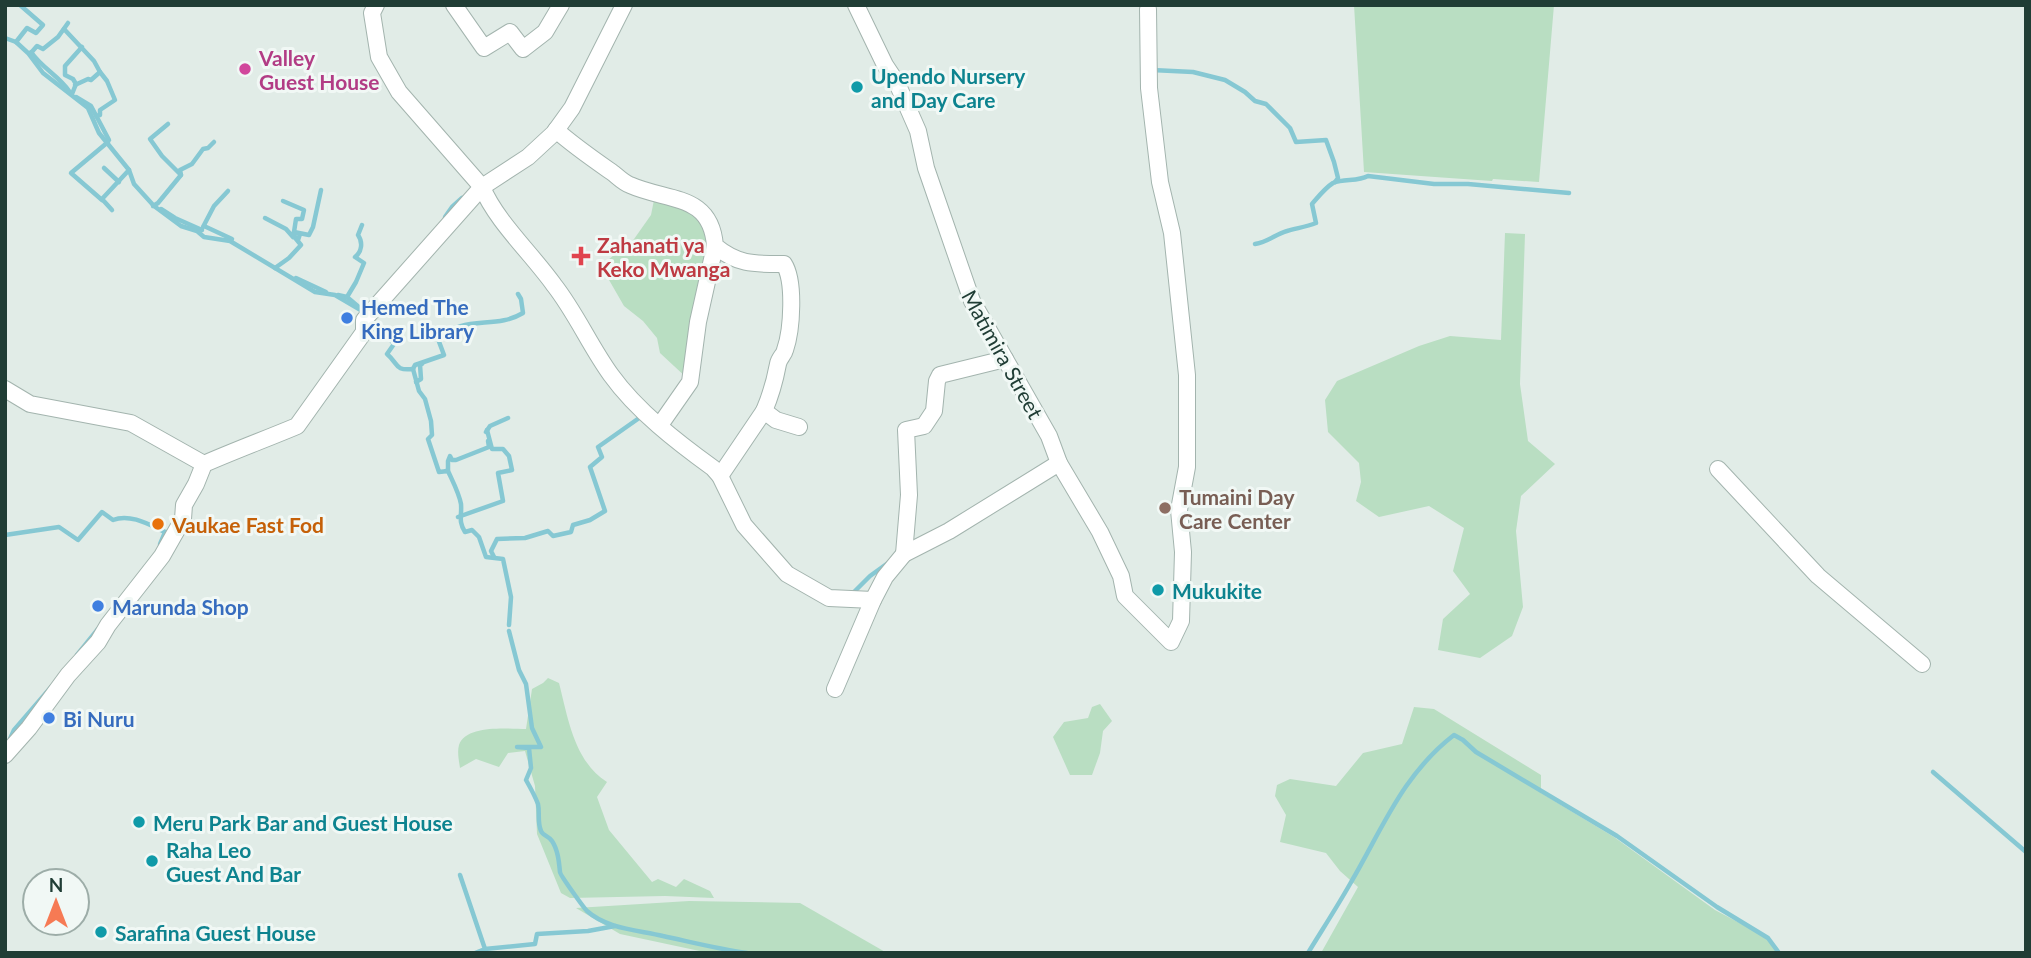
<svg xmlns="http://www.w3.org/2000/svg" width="2031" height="958" viewBox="0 0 2031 958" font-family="Lato,sans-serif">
	<rect width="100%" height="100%" fill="#e1ece7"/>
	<g fill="#b9dec2">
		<polygon points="1354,5 1554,5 1539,182 1493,179 1492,181 1364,172"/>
		<polygon points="654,200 671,200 703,217 710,246 688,379 660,353 657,338 643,321 624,306 601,266 615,254 627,249 651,215"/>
		<polygon points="1505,233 1525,234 1520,384 1528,441 1555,464 1521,496 1516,531 1523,607 1512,636 1480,658 1438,650 1443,619 1470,594 1453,571 1464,528 1429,506 1379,517 1356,501 1361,482 1359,463 1328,432 1325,400 1337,381 1419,346 1450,336 1501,340"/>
		<path d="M 548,678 L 559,683 C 568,718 574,761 607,782 L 597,797 L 609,830 L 652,882 L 658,879 L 676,887 L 684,879 L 710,891 L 714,898 L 665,896 L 570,898 L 561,893 L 537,834 L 535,786 L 525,751 L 508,753 L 499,767 L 476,759 L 460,768 C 459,761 457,752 459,745 C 466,724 509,729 526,729 L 532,689 L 543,683 Z"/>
		<polygon points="1100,704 1112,721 1103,731 1100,753 1092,775 1070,775 1053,737 1064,722 1088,718 1092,707"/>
		<polygon points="1414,707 1434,709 1541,775 1541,793 1614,837 1715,910 1768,938 1782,953 1321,953 1358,887 1340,871 1326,853 1280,842 1286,815 1275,796 1277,785 1290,779 1336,786 1363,753 1402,744"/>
		<polygon points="689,901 800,903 887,953 709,953 620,934 576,908"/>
	</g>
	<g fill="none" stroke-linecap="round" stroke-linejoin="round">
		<g stroke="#86c8d3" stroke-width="4.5">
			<polyline points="64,29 94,61 100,72 91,80 88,79 75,85"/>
			<polyline points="5,38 16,42 28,53 43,73 88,108 99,133 129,170 134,184 154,206 181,226 197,231 204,237 230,241 315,292 335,295 364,312"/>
			<polyline points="16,42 27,28 36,33 43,25 20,5"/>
			<path d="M 31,52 C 42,68 59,76 69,91"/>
			<polyline points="30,54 37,46 43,49 58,37 68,23"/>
			<polyline points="1152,70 1193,72 1225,80 1245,92 1255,101 1266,104 1290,128 1296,142 1326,140 1334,162 1338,178 1335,182"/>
			<polyline points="72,94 76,84 73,79 65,75 65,66 82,47"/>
			<polyline points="76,97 91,106 109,140"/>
			<polyline points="96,116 100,115 100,110 115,100 107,81 100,72"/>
			<polyline points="168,124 150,139 162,156 181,175"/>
			<polyline points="104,168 119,182"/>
			<polyline points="102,200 71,173 108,142"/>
			<polyline points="283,201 304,210 302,219 296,219 294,232"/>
			<polyline points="153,206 158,203 181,175 180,170 192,164 203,149 208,148 214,142"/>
			<polyline points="161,209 175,218 202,230"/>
			<polyline points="112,210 102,199 129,170"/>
			<polyline points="445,217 452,207 462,198"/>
			<polyline points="265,218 286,229 293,237"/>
			<polyline points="204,226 232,239"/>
			<polyline points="203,227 214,206 228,191"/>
			<path d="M 1255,244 C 1268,242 1276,234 1287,231 C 1297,228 1306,227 1316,223 L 1312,204 C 1318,197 1325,188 1333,183 C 1344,178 1357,182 1368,176 L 1434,184 L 1468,184 L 1569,193"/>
			<polyline points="275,268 289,258 301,245 292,234 298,240 300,234 294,232 309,235 313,227 321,190"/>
			<polyline points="296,278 326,292"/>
			<polyline points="338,295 347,297 360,308"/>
			<path d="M 347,297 L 356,282 L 364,263 L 355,257 C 362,252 363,242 358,235 L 362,225"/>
			<path d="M 369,327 L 372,330 L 383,330 L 394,344 L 387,354 C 399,364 394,371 413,369 L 419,391 L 425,399 L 431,421 L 432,435 L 428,439 L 439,472 L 448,471 C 453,482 459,493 461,504 C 462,516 458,521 465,532 L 472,530 L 479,537 L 486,557 L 503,559 L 511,597 L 509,625"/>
			<path d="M 413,369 L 415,365 L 444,355 L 438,339 C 464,314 495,330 523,313 L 521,299 L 518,294"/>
			<polyline points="416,382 421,379 420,365 422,364"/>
			<polyline points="486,432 490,426 508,418"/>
			<polyline points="446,471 448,470 448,461 450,456 452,460 456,460 489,447 488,441"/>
			<polyline points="458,517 503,501 498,473 512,470 509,456 503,449 492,449 487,430"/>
			<path d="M 5,535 L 59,527 L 78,540 L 102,512 L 113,520 C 130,513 150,525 165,532"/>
			<polyline points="160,544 165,532 172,532"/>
			<polyline points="494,557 491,551 497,539 525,538 548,531 553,536 571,532 573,525 590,520 605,511 590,467 602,457 598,447 642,416"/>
			<polyline points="852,594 870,576 888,563"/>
			<path d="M 509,631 L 519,670 L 526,684 L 532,728 L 541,747 L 517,747 L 529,748 L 531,768 L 526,780 C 530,787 535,796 538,804 C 540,813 537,822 541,831 C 543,836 549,836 552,841 C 558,850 559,862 560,872 C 560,875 584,908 587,911 C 607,929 638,930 663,936 C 691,942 718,949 747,953"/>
			<polyline points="77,655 98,629"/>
			<polyline points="10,739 14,730 52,686"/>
			<polyline points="1933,772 2026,852"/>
			<polyline points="460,875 485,949 475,953"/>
			<polyline points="480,953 485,949 535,944 537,934 588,931 615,926"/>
			<path d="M 1308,953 C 1322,930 1337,907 1350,884 C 1382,830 1402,775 1454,735 L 1463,740 L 1476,752 L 1617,836 L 1717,907 L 1768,938 L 1779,953"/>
		</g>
		<defs>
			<g id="minor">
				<path d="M 376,5 L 372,13 L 379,57 L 399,92 L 482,187 C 496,221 532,254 554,285 C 576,313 590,346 611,375 C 637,411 677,442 713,468 L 720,476 L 744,525 L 787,574 L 829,598 L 873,600"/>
				<polyline points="454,5 484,48 510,32 523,49 545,32 561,5"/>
				<polyline points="856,5 885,65 897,83 918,131 926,168 972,301 1049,436 1059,463 1100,532 1121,576 1125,596 1171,642 1181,621 1183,552 1179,510 1187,467 1187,375 1172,233 1160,182 1149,88 1148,9"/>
				<path d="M 556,130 C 574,146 593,159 613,173 C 618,177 624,183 630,185 C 668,202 711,193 715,246 C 738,265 754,264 784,264 C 795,281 792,330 785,350 C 784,355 779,358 778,364 C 775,380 771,395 764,411 L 776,420 L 799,427"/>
				<polyline points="5,389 30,404 131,423 204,464"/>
				<polyline points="660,425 690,382 698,322 715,246"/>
				<polyline points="1718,469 1818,576 1922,664"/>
				<polyline points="720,476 764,411"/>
				<polyline points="904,554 909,495 906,430 924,426 934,411 937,381 940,375 1005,359"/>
				<polyline points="835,689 873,600 885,577 904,554 949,531 1059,463"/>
				<path d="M 5,755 L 29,728 L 68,675 L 98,642 L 108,625 L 162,556 L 183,519 L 184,505 L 196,484 L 204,464 C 236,450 266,439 297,426 L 364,332 L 364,320 L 482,187 L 528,157 L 554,133 L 572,108 L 624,5"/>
			</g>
		</defs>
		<use href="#minor" stroke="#a3b4ae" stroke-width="18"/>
		<use href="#minor" stroke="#fff" stroke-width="16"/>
	</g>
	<circle fill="#d1479c" stroke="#f1f8f5" stroke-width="2.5" cx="245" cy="69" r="7"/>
	<g fill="#0f9aa8" stroke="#f1f8f5" stroke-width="2.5">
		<circle cx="857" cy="87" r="7"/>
		<circle cx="1158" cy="590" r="7"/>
		<circle cx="139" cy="822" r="7"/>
		<circle cx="152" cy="861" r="7"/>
		<circle cx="101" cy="932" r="7"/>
	</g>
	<path fill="#e0444e" stroke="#f1f8f5" stroke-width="2.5" d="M577.5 245.5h7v7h7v7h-7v7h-7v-7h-7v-7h7z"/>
	<g fill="#3f7fe0" stroke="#f1f8f5" stroke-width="2.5">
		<circle cx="347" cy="318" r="7"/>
		<circle cx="98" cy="606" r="7"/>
		<circle cx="49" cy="718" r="7"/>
	</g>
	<circle fill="#8d6e63" stroke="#f1f8f5" stroke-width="2.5" cx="1165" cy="508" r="7"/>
	<circle fill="#e8710a" stroke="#f1f8f5" stroke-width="2.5" cx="158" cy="524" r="7"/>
	<g text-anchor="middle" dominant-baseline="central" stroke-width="6" stroke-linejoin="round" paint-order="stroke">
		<g font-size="21" font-weight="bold" fill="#b23c85" stroke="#f1f8f5" text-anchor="start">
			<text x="259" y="57">Valley<tspan x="259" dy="24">Guest House</tspan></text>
		</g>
		<g font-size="21" font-weight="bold" fill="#0d838f" stroke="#f1f8f5" text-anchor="start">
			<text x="871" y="75">Upendo Nursery<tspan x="871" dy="24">and Day Care</tspan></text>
			<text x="1172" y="590">Mukukite</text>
			<text x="153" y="822">Meru Park Bar and Guest House</text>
			<text x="166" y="849">Raha Leo<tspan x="166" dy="24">Guest And Bar</tspan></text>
			<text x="115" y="932">Sarafina Guest House</text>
		</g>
		<g font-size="21" font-weight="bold" fill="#be3a42" stroke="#f1f8f5" text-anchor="start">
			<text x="597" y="244">Zahanati ya<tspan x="597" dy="24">Keko Mwanga</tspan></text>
		</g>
		<g font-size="21" font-weight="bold" fill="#366cbe" stroke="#f1f8f5" text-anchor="start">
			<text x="361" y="306">Hemed The<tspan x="361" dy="24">King Library</tspan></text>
			<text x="112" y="606">Marunda Shop</text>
			<text x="63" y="718">Bi Nuru</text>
		</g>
		<g font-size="21" fill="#203d35" stroke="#f1f8f5">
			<text transform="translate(1003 354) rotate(61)">Matimira Street</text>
		</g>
		<g font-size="21" font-weight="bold" fill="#785e54" stroke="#f1f8f5" text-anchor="start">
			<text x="1179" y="496">Tumaini Day<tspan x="1179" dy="24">Care Center</tspan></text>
		</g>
		<g font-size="21" font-weight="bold" fill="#c56008" stroke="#f1f8f5" text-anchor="start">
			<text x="172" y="524">Vaukae Fast Fod</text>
		</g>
	</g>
	<rect width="2031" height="958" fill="none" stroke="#203d35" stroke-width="14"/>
	<g transform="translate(56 902)"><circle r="33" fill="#f1f8f5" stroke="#9dada8" stroke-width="2"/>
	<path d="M0-5L12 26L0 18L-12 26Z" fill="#f67a54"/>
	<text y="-10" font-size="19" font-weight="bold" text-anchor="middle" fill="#203d35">N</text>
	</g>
</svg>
